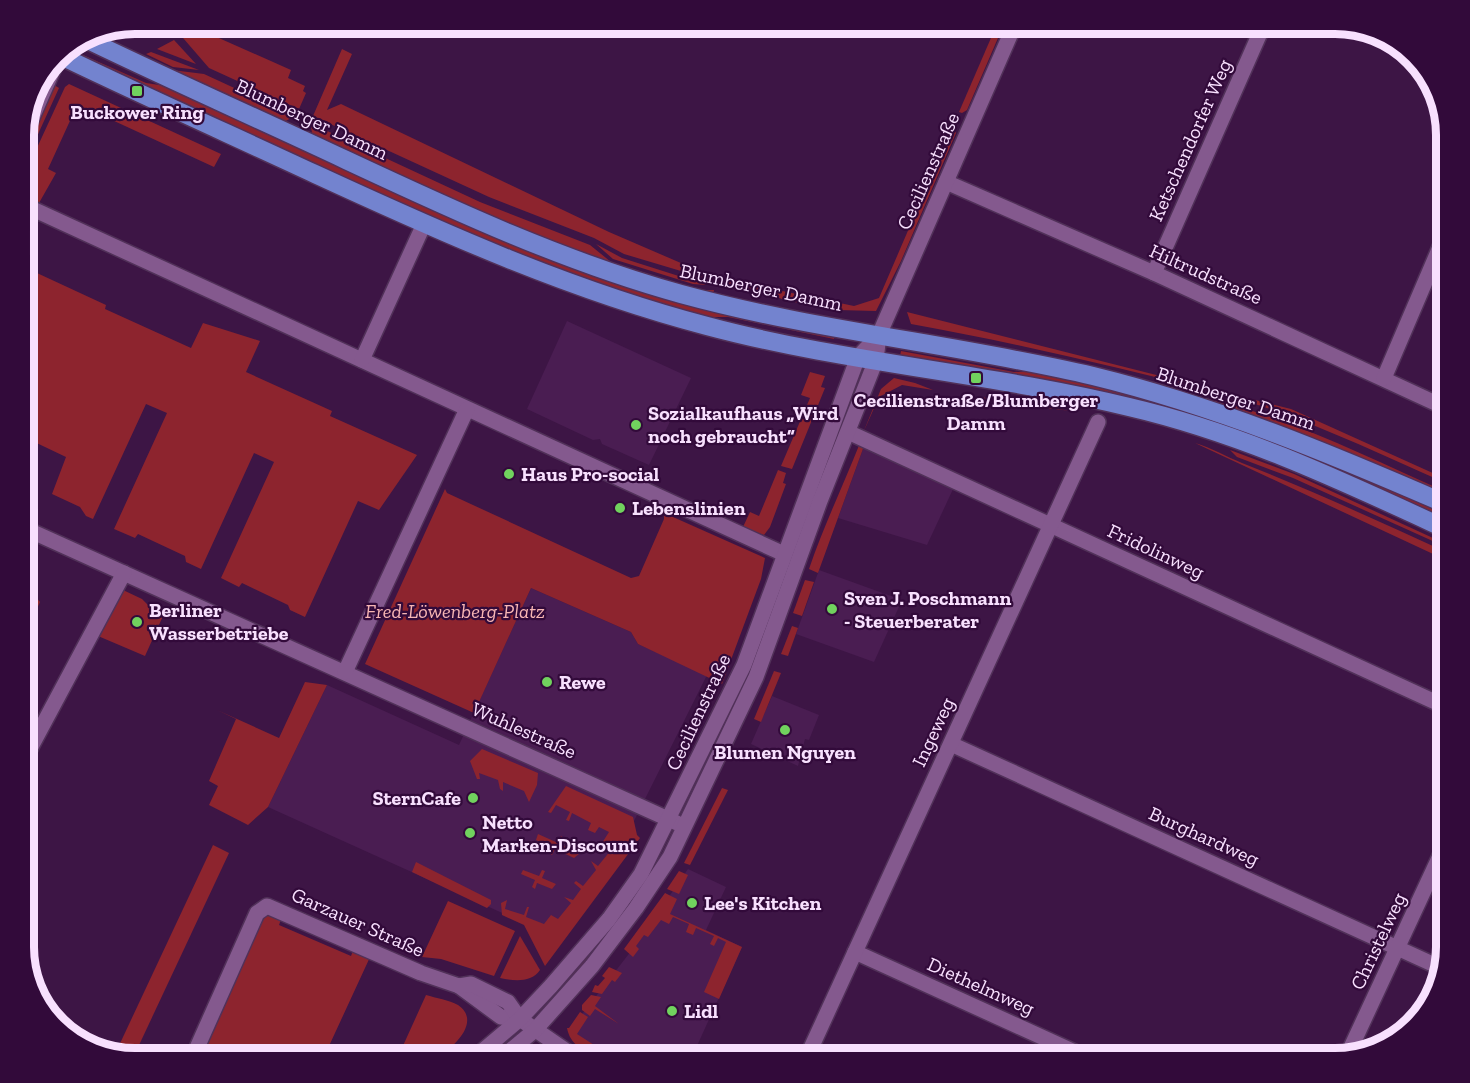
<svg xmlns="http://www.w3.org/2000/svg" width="1470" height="1083" viewBox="0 0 1470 1083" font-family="'Zilla Slab',serif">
	<rect width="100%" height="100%" fill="#3d1545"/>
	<g fill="#4a1d52">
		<polygon points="567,321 691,378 649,465 602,444 600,439 593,440 527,409"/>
		<polygon points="864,446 954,487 927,545 838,518"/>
		<polygon points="819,570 902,600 874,662 796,634"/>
		<polygon points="531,588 631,632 638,644 707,675 626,837 553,936 268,807 327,685 459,745"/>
		<polygon points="772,696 819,715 809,740 805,739 798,766 751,744"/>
		<polygon points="688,869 726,887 706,930 742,947 691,1059 598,1059 577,1046 576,1022 635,946"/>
	</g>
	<g fill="#8d242e">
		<polygon points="179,24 195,24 194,27 291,70 288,78 305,86 303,91 306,93 299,109 209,68 177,31"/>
		<polygon points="997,24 1004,24 967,110 962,113 959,112"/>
		<polygon points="174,40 196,64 157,49"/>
		<polygon points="342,49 352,54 327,110 341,104 609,232 711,276 854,306 879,298 953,126 956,133 901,261 876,311 837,310 784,300 766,292 711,280 624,254 594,238 489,197 313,116"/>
		<polygon points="151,52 199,70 173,67 146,54"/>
		<polygon points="83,55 146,83 166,86 499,240 605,278 835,333 834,339 728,317 706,317 584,282 380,195 82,58"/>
		<polygon points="172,70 204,74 295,116 282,123"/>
		<polygon points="69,84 221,154 214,167 86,108 82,115 74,112 48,169 56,173 39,203 24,197 24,176 65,87"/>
		<polygon points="54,85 59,88 24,165 24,150"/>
		<path d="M 310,123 L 480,202 L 590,245 L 611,262 L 699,290 L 714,290 L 713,295 C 574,258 444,196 313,137 Z"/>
		<polygon points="596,244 622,258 707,285 693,284 613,259"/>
		<polygon points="24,267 106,305 105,309 191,348 203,323 260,341 246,372 332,411 330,416 417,455 379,510 358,501 305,617 290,610 288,605 242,583 239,587 221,578 274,462 254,453 201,569 186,562 185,556 138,534 135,538 114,529 167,413 146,404 93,519 86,516 80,507 52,494 66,457 24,437"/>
		<path d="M 907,312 L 1291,409 L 1446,479 L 1446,483 C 1373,451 1299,415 1222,394 C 1119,367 1016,343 911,324 Z"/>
		<path d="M 901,351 L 1014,372 L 1033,371 C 1107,388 1181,407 1252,432 C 1318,455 1382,485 1446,513 L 1446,519 C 1366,483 1287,445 1203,418 C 1108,388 998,375 900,356 Z"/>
		<polygon points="810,372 825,376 821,387 825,388 792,469 781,466 810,398 801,395"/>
		<polygon points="894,378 915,383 933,390 902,385 879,397 863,433 881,389"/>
		<polygon points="980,397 1071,411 978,399"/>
		<path d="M 1200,397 C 1285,415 1367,457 1446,492 L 1446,496 L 1199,399 Z"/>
		<path d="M 860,443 L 864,446 L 818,573 L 809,569 C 824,525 843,486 860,443 Z"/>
		<path d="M 1195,443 C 1212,448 1225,456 1242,463 C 1311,490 1378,521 1446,552 L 1446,560 Z"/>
		<polygon points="1230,450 1294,474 1446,544 1446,547 1293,478 1237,457"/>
		<polygon points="778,470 786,473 783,483 786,484 770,527 764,535 743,527 750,512 759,516"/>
		<polygon points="445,489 447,493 631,578 639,576 664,519 664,513 765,558 761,579 722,684 638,644 631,632 531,588 474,713 365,664"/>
		<polygon points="805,580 814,582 802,616 793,613"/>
		<polygon points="24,588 31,591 40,602 27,631 24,630"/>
		<polygon points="123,590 142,599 155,612 163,616 145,656 98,636"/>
		<polygon points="792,626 798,628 788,656 781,654"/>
		<polygon points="774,671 781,673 761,722 754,719"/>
		<polygon points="305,682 327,685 268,807 248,825 209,805 218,786 209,781 236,719 217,710 279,738"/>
		<polygon points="482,749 538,773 537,785 529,802 524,791 503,782 503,791 500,789 498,780 479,773 480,779 477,779 470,761"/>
		<polygon points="566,786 633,817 637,835 640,838 545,966 524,925 502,915 501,903 507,900 505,909 524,915 527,907 529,907 526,917 544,924 551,915 558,919 571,903 564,897 573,900 581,889 574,883 576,881 583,886 596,870 591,861 598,866 611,850 602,843 609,832 599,827 595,833 588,830 591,823 572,813 569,821 566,820 570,812 556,805 551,813 548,812"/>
		<polygon points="722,788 728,790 690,865 684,863"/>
		<polygon points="538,834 558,843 561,836 564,838 561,845 580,853 574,858 555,849 552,855 549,853 552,847 536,840"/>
		<polygon points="213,845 229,853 133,1058 116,1052"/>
		<polygon points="416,862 491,900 491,904 487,908 412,872"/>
		<polygon points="523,870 539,876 542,870 545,871 542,878 556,884 552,889 537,883 535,889 532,887 535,880 521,874"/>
		<polygon points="679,871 688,875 679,894 667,889"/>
		<polygon points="636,889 639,892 617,924 563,989 559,986"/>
		<polygon points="665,893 677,899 670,914 742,947 719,999 704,992 726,942 718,938 714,946 710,944 714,936 696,928 693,935 686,932 689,924 673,917 669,924 661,920 648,937 644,935 636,946 639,949 633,957 624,949"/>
		<polygon points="448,901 515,931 494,976 441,959 422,957"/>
		<polygon points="268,914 283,914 279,925 351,956 354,948 371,955 323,1059 255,1059 235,1048 230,1059 198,1059 261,921"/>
		<path d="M 520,936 L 540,970 C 531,983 514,981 500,978 Z"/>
		<polygon points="609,967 622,973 615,982 612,980 602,994 592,992 595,985 598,986 605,978 602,976"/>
		<path d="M 426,995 C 436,998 449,1000 458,1005 C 483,1022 451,1051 434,1058 C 425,1062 407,1059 397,1059 Z"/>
		<polygon points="591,995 601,997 595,1006 619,1024 595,1009 590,1016 582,1010 582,1005"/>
		<path d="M 580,1012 L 588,1017 L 577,1034 L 605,1052 L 597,1059 C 584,1050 570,1045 567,1028 L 569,1028 Z"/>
	</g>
	<path fill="#960f27" d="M 136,24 L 169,24 L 164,34 C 151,34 142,32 129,27 Z"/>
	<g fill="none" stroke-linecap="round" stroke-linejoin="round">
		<defs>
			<g id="minor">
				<polyline points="24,136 60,54"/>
				<polyline points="946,182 1154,273 1446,408"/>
				<polyline points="24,205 784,554"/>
				<polyline points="1154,273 1264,24"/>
				<polyline points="362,360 424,224"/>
				<polyline points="1384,378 1446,233"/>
				<polyline points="848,432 1446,707"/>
				<polyline points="24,528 677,823"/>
				<polyline points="345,672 467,409"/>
				<polyline points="951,744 1439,967"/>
				<polyline points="24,760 124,573"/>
				<polyline points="855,952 1090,1059"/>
				<polyline points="459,986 501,1017 520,1019"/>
				<polyline points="1347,1056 1446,843"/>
				<polyline points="192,1059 257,913 267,906 421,973 459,986 471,984 508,1002 520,1019 578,1059"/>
				<polyline points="473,1059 520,1019 551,986 609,919 641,874 744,665 858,357 879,335"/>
				<polyline points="500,1059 535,1030 592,966 636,908 670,857 756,677 820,501 876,360 879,335 1015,24"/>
				<polyline points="806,1059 1098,422"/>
			</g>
			<g id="major">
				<path d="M 90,41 C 175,82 261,120 346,160 C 455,211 565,262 681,294 C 816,331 957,344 1093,376 C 1216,406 1331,454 1446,504"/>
				<path d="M 59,55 C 144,96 229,134 315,174 C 443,233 570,290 707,326 C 845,363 990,373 1129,407 C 1241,433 1342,481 1446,529"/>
			</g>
		</defs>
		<use href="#minor" stroke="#513159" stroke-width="18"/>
		<use href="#major" stroke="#513159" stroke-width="21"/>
		<use href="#minor" stroke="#84598e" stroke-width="15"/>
		<use href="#major" stroke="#7383cf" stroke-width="18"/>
	</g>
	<g fill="#71d25e" stroke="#320a3a" stroke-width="2">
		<rect x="131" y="85" width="12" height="12" rx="3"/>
		<rect x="970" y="372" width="12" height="12" rx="3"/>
		<circle cx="636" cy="425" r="6"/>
		<circle cx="509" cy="474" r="6"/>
		<circle cx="620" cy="508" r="6"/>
		<circle cx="832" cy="609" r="6"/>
		<circle cx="137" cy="622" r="6"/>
		<circle cx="547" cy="682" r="6"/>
		<circle cx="785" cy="730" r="6"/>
		<circle cx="473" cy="798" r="6"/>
		<circle cx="470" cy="833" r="6"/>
		<circle cx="692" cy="903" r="6"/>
		<circle cx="672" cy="1011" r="6"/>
	</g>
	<g text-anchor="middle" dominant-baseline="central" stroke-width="4.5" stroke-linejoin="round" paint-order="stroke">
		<g font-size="20" font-weight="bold" fill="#f8e0fe" stroke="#320a3a" text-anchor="start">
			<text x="137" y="112" text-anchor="middle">Buckower Ring</text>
			<text x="976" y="400" text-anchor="middle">Cecilienstraße/Blumberger<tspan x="976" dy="23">Damm</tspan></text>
			<text x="648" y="413">Sozialkaufhaus „Wird<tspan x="648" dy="23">noch gebraucht“</tspan></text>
			<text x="521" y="474">Haus Pro-social</text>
			<text x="632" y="508">Lebenslinien</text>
			<text x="844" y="598">Sven J. Poschmann<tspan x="844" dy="23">- Steuerberater</tspan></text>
			<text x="149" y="610">Berliner<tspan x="149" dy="23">Wasserbetriebe</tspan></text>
			<text x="559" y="682">Rewe</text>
			<text x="785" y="752" text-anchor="middle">Blumen Nguyen</text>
			<text x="461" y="798" text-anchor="end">SternCafe</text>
			<text x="482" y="822">Netto<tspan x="482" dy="23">Marken-Discount</tspan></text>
			<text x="704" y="903">Lee's Kitchen</text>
			<text x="684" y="1011">Lidl</text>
		</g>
		<g font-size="20" fill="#f8e0fe" stroke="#320a3a">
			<text transform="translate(312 119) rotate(25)">Blumberger Damm</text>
			<text transform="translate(1190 140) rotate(-66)">Ketschendorfer Weg</text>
			<text transform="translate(928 171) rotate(-66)">Cecilienstraße</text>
			<text transform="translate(1206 274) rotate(24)">Hiltrudstraße</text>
			<text transform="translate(761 287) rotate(12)">Blumberger Damm</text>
			<text transform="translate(1236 398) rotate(18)">Blumberger Damm</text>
			<text transform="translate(1156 551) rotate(25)">Fridolinweg</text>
			<text transform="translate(698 712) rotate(-65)">Cecilienstraße</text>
			<text transform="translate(524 730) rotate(24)">Wuhlestraße</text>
			<text transform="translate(933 732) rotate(-65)">Ingeweg</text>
			<text transform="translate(1204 836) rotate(24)">Burghardweg</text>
			<text transform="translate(358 922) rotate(24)">Garzauer Straße</text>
			<text transform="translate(1378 941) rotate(-65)">Christelweg</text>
			<text transform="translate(981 986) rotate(24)">Diethelmweg</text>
		</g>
		<g font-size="20" font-style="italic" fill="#f8b6b4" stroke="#320a3a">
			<text x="455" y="611">Fred-Löwenberg-Platz</text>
		</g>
	</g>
	<path d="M0 0H1470V1083H0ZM135 34H1335A101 101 0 0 1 1436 135V947A101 101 0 0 1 1335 1048H135A101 101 0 0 1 34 947V135A101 101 0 0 1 135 34Z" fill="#320a3a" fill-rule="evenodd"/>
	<path fill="none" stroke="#f8e0fe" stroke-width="8" d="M135 34H1335A101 101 0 0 1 1436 135V947A101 101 0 0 1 1335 1048H135A101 101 0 0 1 34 947V135A101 101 0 0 1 135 34Z"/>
</svg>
